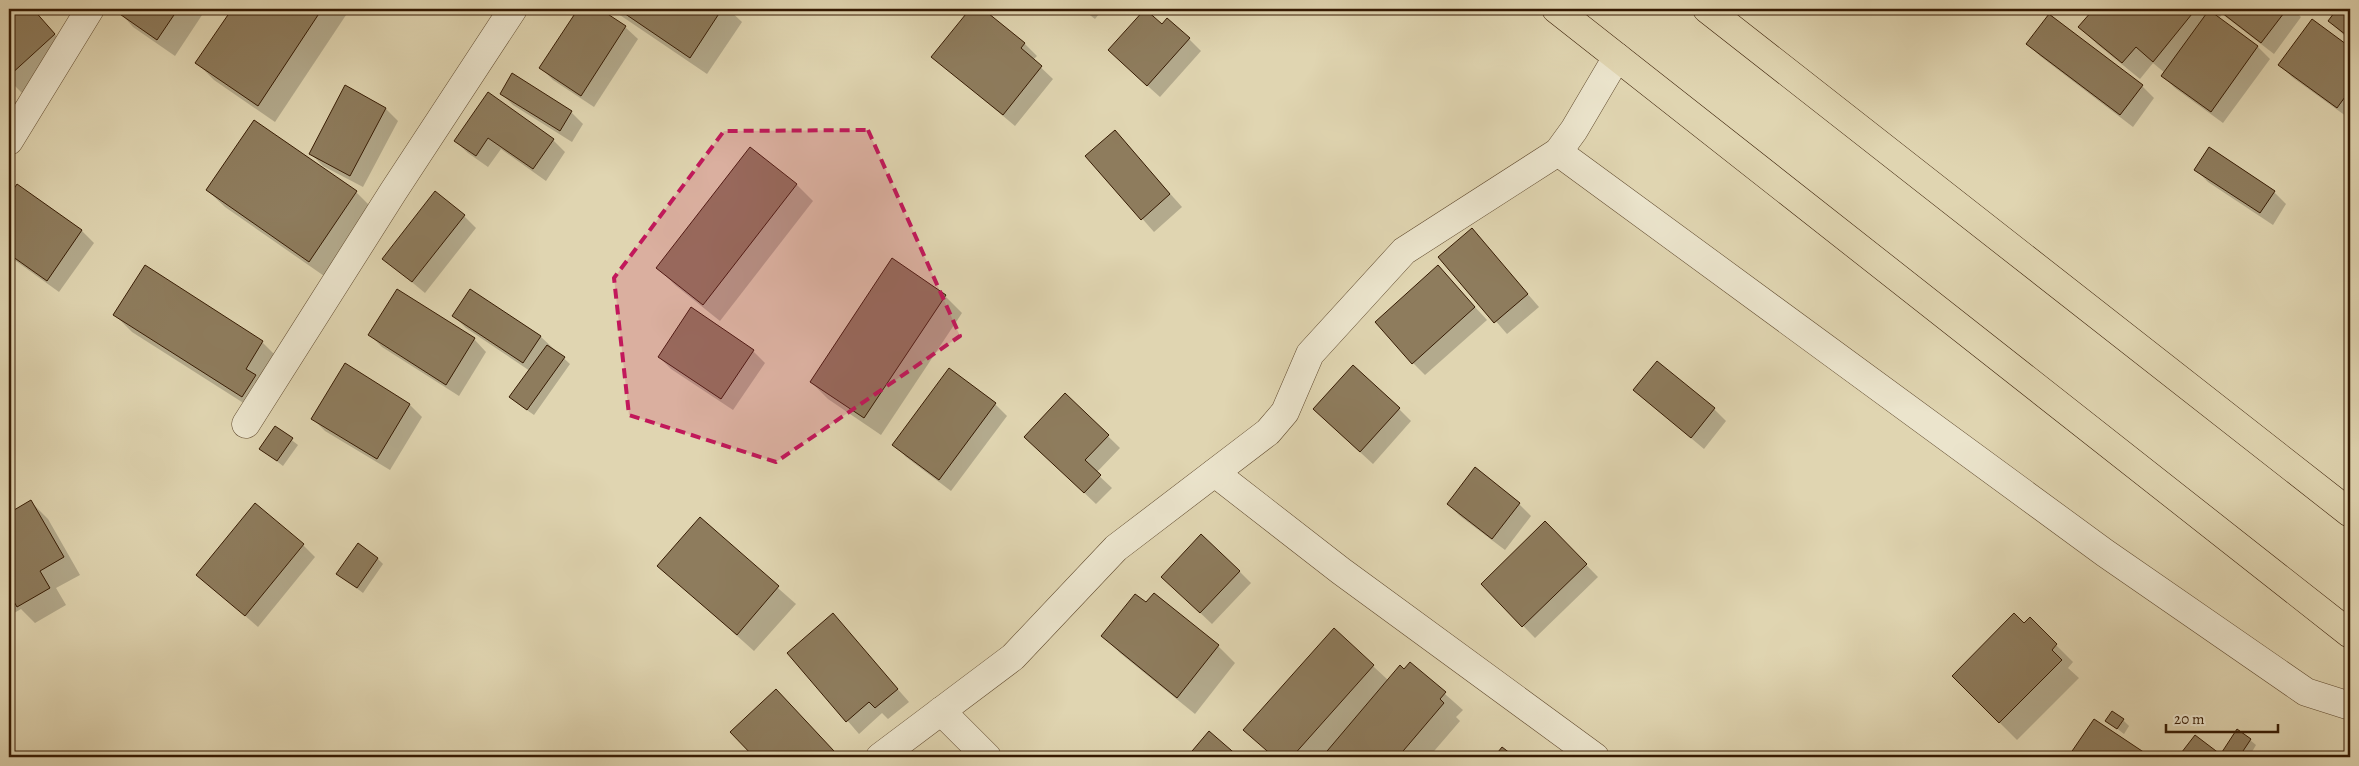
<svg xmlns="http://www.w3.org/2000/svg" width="2359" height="766" viewBox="0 0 2359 766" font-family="Alegreya,serif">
	<rect width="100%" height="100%" fill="#e0d5b1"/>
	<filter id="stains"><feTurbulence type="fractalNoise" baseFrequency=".004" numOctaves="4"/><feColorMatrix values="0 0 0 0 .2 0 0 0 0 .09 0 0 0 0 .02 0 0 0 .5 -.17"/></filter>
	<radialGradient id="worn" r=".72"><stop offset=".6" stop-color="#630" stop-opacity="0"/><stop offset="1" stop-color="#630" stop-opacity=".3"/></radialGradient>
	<g fill="#0003">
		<polygon points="9,9 32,9 71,52 24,95 9,80"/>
		<polygon points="117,9 206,9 175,56 133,27"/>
		<polygon points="233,9 350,9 275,122 214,80 197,63"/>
		<polygon points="579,9 598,9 625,27 638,39 594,107 553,80 541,68"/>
		<polygon points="611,9 728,9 742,22 707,74"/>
		<polygon points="972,9 981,9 1025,44 1037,56 1033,60 1053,79 1015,126 933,57"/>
		<polygon points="1082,9 1103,9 1095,19"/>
		<polygon points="2087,9 2293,9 2301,17 2274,54 2222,14 2219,19 2258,47 2270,59 2223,123 2175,88 2163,76 2165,73 2153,63 2140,79 2097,44 2080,27 2092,13"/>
		<polygon points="2338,9 2350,9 2350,41 2329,21"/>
		<polygon points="2050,15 2142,86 2154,98 2133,127 2040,56 2028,44"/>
		<polygon points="2312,20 2350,48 2350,119 2292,77 2279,64"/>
		<polygon points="1163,26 1189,39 1201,51 1160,97 1121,62"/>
		<polygon points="501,93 571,112 583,124 572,142 513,105"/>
		<polygon points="9,94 25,113 9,127"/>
		<polygon points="488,94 553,140 565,152 546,181 501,149 488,167 468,153 455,141"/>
		<polygon points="386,109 398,121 363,187 323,166 311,154"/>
		<polygon points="1115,132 1182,207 1154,232 1087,156"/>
		<polygon points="2196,170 2274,192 2286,204 2273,225 2208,182"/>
		<polygon points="796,184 813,201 720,321 675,285 658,268"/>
		<polygon points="18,186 82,231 94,243 59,292 9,256 9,198"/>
		<polygon points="207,190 356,192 373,209 327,278 225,207"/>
		<polygon points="464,216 476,228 425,293 384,259"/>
		<polygon points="1472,230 1539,307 1507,334 1440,257"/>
		<polygon points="1438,267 1487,320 1425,375 1413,363"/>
		<polygon points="471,290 541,337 570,364 534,415 517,403 530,371 466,328 454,316"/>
		<polygon points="397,291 474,339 486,352 459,396 382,347 370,335"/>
		<polygon points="945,296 962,313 881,435 828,399 811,382"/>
		<polygon points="115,315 262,342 279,359 259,413 132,332"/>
		<polygon points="753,351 765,363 733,410 671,369 659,357"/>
		<polygon points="950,369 995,404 1007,416 951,491 906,457 894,444"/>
		<polygon points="1634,390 1714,409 1726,421 1704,449"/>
		<polygon points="1065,394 1120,448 1096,473 1112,488 1096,504 1038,449"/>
		<polygon points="410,405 422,417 390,470 325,431 313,419"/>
		<polygon points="1399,409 1411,421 1373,464 1326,421"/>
		<polygon points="276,428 298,445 283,466 261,449"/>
		<polygon points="31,502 48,519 80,575 56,588 66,605 35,623 21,609 9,616 9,515"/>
		<polygon points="1448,504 1519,504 1531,516 1505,550 1460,516"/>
		<polygon points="700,519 796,604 754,651 659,566"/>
		<polygon points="1557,535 1598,577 1535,638 1482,584"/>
		<polygon points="303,545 315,557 258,627 198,575"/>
		<polygon points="377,558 383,564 363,593 344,579"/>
		<polygon points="1239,571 1251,583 1212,624 1175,589"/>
		<polygon points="833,615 909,702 888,719 882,713 859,734 789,653"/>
		<polygon points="2030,619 2073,662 2068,668 2079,678 2017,740 1953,676"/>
		<polygon points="1334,630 1388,680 1404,671 1410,663 1463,710 1456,717 1460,721 1429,757 1274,757 1245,730"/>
		<polygon points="1103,636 1218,646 1235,663 1195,714 1120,653"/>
		<polygon points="788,703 839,757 756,757 732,732"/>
		<polygon points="2123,720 2129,726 2124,734 2107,721"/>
		<polygon points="2095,721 2148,757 2070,757"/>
		<polygon points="2250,740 2256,745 2249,757 2229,757 2224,752"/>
	</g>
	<g fill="#8e7c5d" stroke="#361b03">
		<polygon points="9,9 33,9 55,34 9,76"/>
		<polygon points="115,9 178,9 157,40 114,10"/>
		<polygon points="232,9 322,9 258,106 195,63"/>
		<polygon points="578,9 600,9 626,26 581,96 539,68"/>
		<polygon points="618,9 722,9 690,58"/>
		<polygon points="970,9 983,9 1025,43 1021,48 1042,66 1003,115 931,57"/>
		<polygon points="1145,9 1162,24 1167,18 1190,38 1147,86 1108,50"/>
		<polygon points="2088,9 2196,9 2153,62 2136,47 2122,63 2078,27 2092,11"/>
		<polygon points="2217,9 2287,9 2261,43"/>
		<polygon points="2337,9 2350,9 2350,38 2328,21"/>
		<polygon points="2209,10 2258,46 2211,112 2161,76"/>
		<polygon points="2049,14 2143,85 2120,115 2026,44"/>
		<polygon points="2312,19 2350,47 2350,90 2337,108 2278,65"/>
		<polygon points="512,73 572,111 560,131 500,94"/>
		<polygon points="345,85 386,108 350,176 309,154"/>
		<polygon points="488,92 554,139 533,169 488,138 476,156 454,141"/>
		<polygon points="254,120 357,191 309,262 206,190"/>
		<polygon points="1115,130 1170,194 1141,220 1085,156"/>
		<polygon points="750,147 797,184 703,305 656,268"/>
		<polygon points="2209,147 2275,191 2260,213 2194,170"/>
		<polygon points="17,184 82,230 47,281 9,254 9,196"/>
		<polygon points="435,191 465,215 412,282 382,259"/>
		<polygon points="1472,228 1528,294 1494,323 1438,257"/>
		<polygon points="892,258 946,295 864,418 810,382"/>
		<polygon points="145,265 263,341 246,369 256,375 242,397 113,315"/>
		<polygon points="1438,265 1475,307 1412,364 1375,322"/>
		<polygon points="397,289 475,338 446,385 368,335"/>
		<polygon points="470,289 541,336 523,363 452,316"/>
		<polygon points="691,307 754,350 721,399 658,357"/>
		<polygon points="547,345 565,357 527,410 509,397"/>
		<polygon points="1657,361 1715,408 1691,438 1633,390"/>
		<polygon points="345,363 410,404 377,459 311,419"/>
		<polygon points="1353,365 1400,408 1360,452 1313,409"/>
		<polygon points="949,368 996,403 939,480 892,445"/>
		<polygon points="1065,393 1109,435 1085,460 1101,475 1084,493 1024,437"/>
		<polygon points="275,426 293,438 277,461 259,449"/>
		<polygon points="1475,467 1520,503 1492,539 1447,504"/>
		<polygon points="31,500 64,557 40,571 50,588 17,607 9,593 9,513"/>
		<polygon points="255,503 304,544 245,616 196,575"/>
		<polygon points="700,517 779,586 737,635 657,566"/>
		<polygon points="1545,521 1587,564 1522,627 1481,584"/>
		<polygon points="1201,534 1240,571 1200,613 1161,577"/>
		<polygon points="358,543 378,558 357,588 336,574"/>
		<polygon points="1154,593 1219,645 1177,698 1101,636 1135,594 1146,602"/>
		<polygon points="833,613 898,689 875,708 869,702 846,722 787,653"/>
		<polygon points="2014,613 2024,623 2030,617 2057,644 2052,650 2062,660 1999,723 1952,676"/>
		<polygon points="1334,628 1374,665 1292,757 1274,757 1243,730"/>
		<polygon points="1410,662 1446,692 1440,699 1444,703 1398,757 1322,757 1400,665 1404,669"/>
		<polygon points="776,689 834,751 828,757 754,757 730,732"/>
		<polygon points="2112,711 2124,719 2117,729 2105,721"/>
		<polygon points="2094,719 2151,757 2068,757"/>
		<polygon points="2237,729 2251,739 2239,757 2230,757 2222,752"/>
		<polygon points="1209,731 1239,757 1187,757"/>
		<polygon points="2195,735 2224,757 2178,757"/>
		<polygon points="1502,747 1515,757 1494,757"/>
	</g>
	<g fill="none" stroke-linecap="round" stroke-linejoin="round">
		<defs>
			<g id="minor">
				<polyline points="9,141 90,9"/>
				<polyline points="1558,152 2105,553 2306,692 2350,706"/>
				<polyline points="246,424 393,192 513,9"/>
				<polyline points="1215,473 1341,571 1595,757"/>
				<polyline points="941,711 987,757"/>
				<polyline points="880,757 1013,657 1116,548 1268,432 1285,412 1310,354 1404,251 1558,152 1574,130 1617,57"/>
			</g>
			<g id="highway">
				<polyline points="1556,9 2350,634"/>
				<polyline points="1707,9 2350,513"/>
			</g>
		</defs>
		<use href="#minor" stroke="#604a2e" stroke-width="29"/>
		<use href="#highway" stroke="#361b03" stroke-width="29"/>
		<use href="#minor" stroke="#ebe4cc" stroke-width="28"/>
		<use href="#highway" stroke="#e0d5b1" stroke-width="28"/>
	</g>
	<path fill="#c2185b" fill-opacity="0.2" stroke="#c2185b" stroke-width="4" stroke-dasharray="10 6" stroke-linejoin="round" d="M 868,130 L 960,336 L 776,462 L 629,415 L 614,278 L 724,131 Z"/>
	<rect width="2359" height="766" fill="none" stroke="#e0d5b1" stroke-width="30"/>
	<rect x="10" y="10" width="2339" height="746" fill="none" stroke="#361b03" stroke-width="2.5"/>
	<rect x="15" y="15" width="2329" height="736" fill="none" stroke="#361b03"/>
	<path d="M2166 724v8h112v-8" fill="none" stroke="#361b03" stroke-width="2.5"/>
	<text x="2174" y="724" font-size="15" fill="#361b03" stroke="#ebe4cc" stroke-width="4" paint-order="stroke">20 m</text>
	<rect width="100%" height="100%" filter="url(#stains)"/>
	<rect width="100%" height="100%" fill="url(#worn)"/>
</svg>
